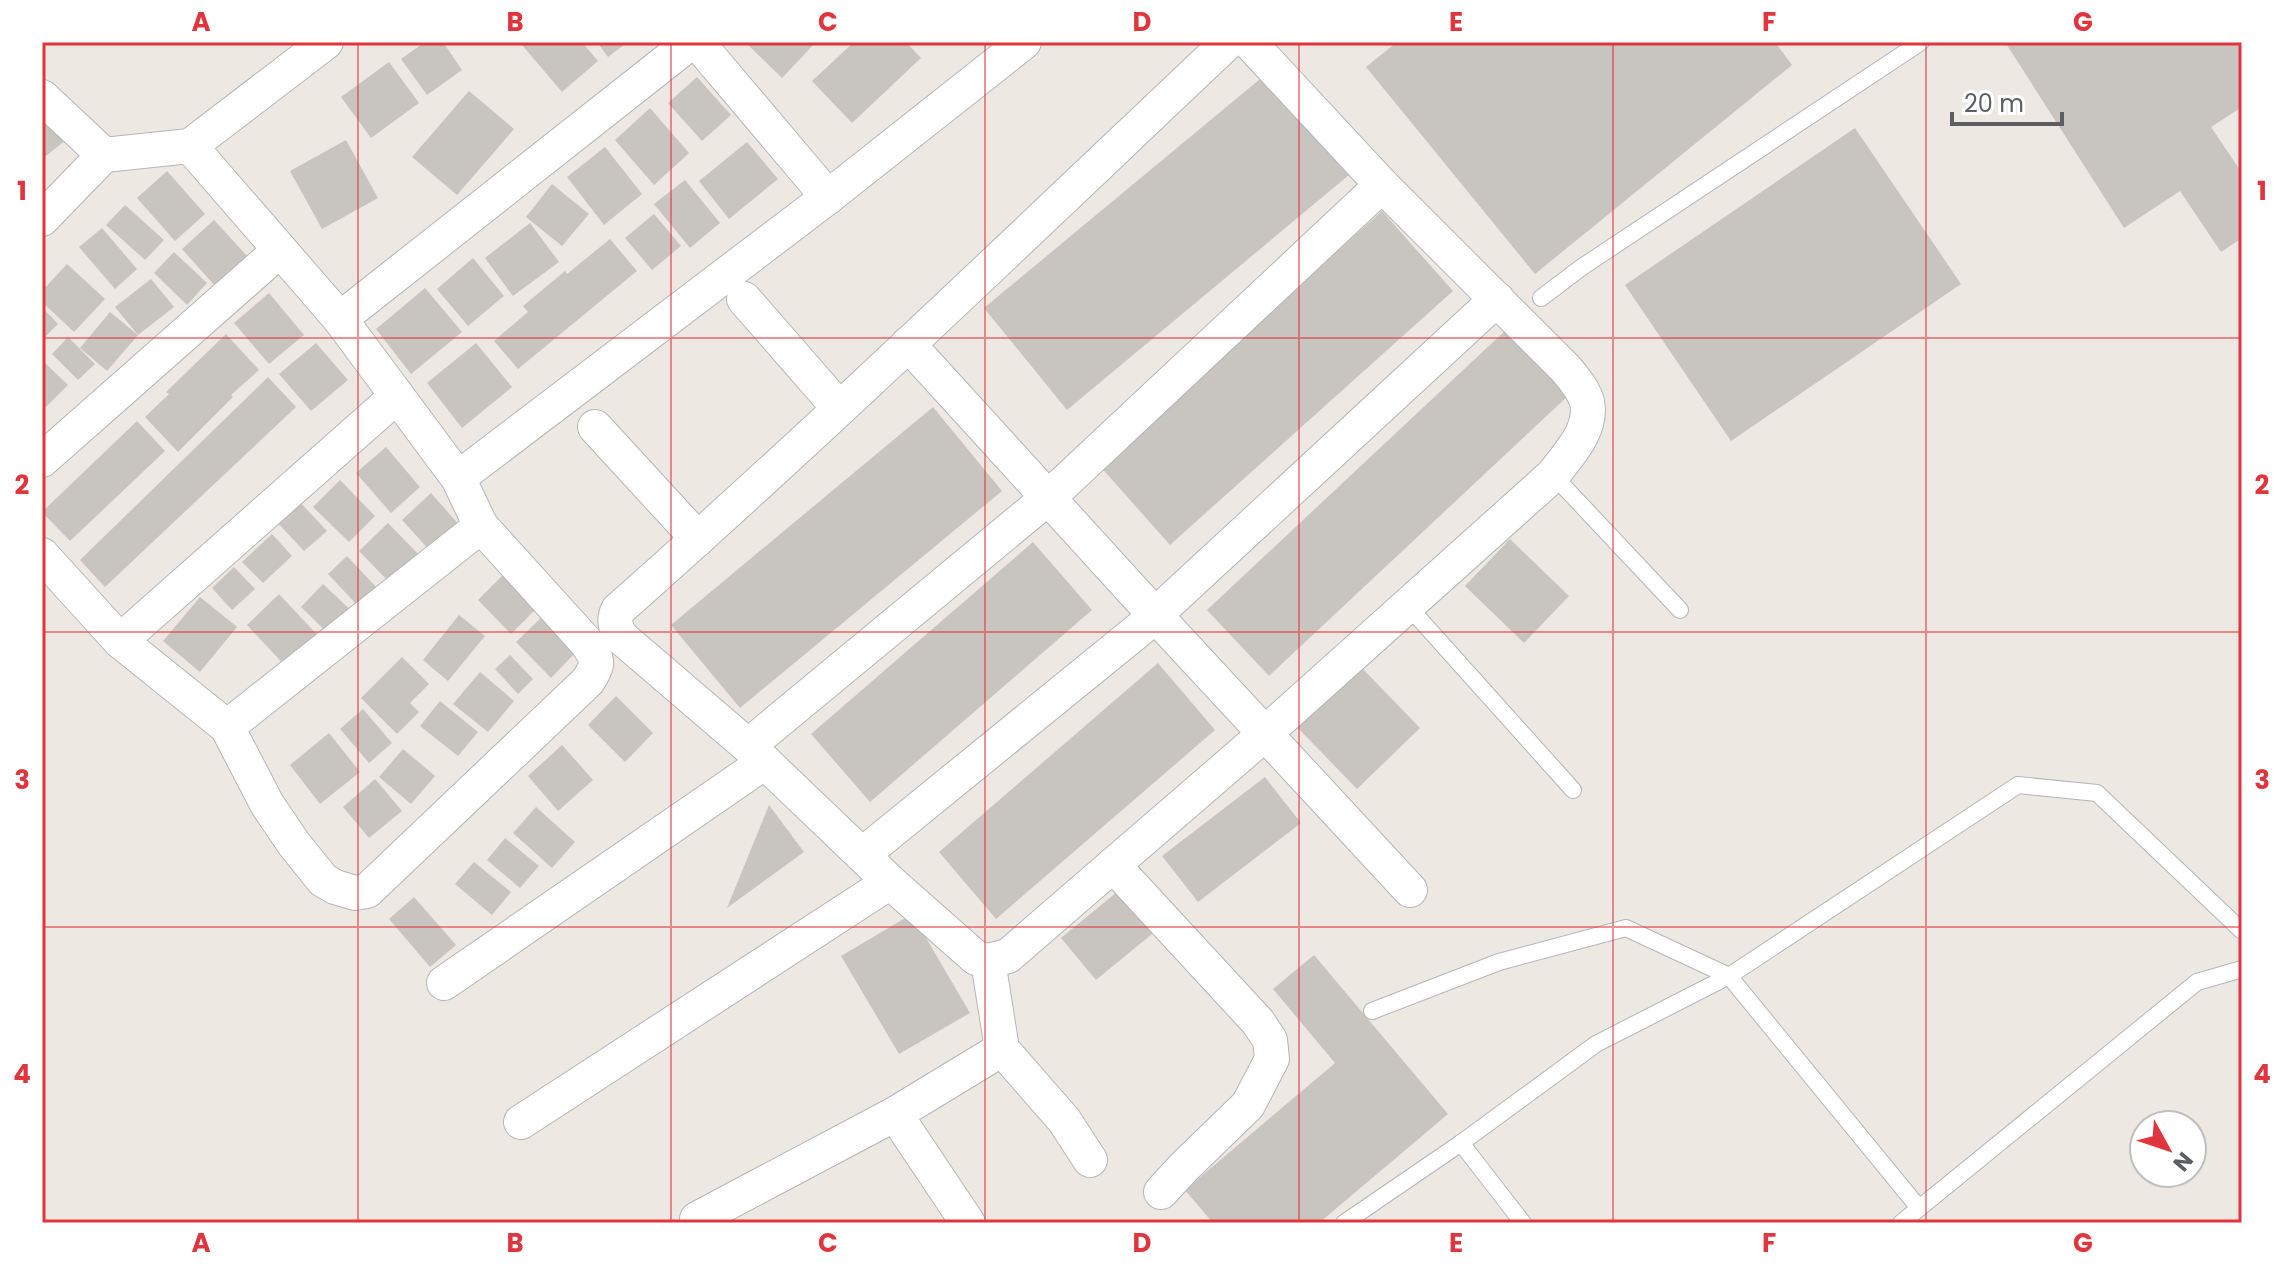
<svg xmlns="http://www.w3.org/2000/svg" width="2284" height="1265" viewBox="0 0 2284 1265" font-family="Poppins,sans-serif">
	<rect width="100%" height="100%" fill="#ede9e2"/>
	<g fill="#c8c4bf">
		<polygon points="425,42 443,42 462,70 427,95 401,59"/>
		<polygon points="525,42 582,42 598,61 562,92 522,45"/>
		<polygon points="597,42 628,42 608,57"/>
		<polygon points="745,42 816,42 782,78"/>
		<polygon points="854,42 906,42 921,58 852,123 812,81"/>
		<polygon points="1397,42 1775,42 1792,65 1535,274 1366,67"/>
		<polygon points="2005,42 2242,42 2242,107 2211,127 2242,173 2242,238 2221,252 2180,191 2124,228"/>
		<polygon points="389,62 419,103 371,138 341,97"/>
		<polygon points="1266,74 1349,175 1067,410 984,308"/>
		<polygon points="697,77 731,115 702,141 668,103"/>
		<polygon points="469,91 514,129 457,195 412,157"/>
		<polygon points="650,108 689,153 654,185 615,140"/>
		<polygon points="42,111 66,140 42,159"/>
		<polygon points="1855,128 1961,284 1731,441 1625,285"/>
		<polygon points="346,140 378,198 322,229 290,171"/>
		<polygon points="747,142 778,179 729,219 699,181"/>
		<polygon points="605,147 642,194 604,225 567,177"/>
		<polygon points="167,171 205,214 175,241 137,198"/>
		<polygon points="685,180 720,223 690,248 654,204"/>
		<polygon points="552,184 589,214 562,246 526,217"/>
		<polygon points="125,205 164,240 145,260 106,225"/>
		<polygon points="1382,211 1453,291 1170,545 1099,465"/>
		<polygon points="654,214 681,246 652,270 625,238"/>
		<polygon points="214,220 248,257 216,287 182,249"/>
		<polygon points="530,223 559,262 513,296 485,258"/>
		<polygon points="102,228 137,269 115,289 79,247"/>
		<polygon points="610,239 637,271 518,369 494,341 528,312 523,306 565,271 567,274"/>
		<polygon points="174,252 207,283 187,305 154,273"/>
		<polygon points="473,258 504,296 468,326 437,289"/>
		<polygon points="67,264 105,299 74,332 42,302 42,291"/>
		<polygon points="151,279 174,307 138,335 115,307"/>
		<polygon points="425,288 462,332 411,374 376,329"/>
		<polygon points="269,293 304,335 269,364 234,323"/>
		<polygon points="42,307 58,324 42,340"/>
		<polygon points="110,312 138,335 107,371 80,348"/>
		<polygon points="1508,328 1570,394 1269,676 1207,610"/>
		<polygon points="226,334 259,370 231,395 233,397 178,452 145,417 169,394 166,392"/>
		<polygon points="68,337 95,364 78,380 52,354"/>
		<polygon points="316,343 348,380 311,411 279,374"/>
		<polygon points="476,343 512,387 462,428 427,383"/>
		<polygon points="42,360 68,385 42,411"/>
		<polygon points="268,377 296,407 105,587 80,560"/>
		<polygon points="933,407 1002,491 740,708 671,625"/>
		<polygon points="137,421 165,451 70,541 42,512"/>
		<polygon points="386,447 420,487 391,513 356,473"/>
		<polygon points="340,480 375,516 349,542 313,507"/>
		<polygon points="431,493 461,527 432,553 402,520"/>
		<polygon points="297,499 327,531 304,551 275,520"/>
		<polygon points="388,523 422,558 393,586 359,551"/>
		<polygon points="272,534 292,556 263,583 242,562"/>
		<polygon points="1510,539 1569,596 1524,643 1465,586"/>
		<polygon points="1033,542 1092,610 870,802 811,734"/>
		<polygon points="347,556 377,588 358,606 328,574"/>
		<polygon points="234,567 255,589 232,610 212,588"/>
		<polygon points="507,571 541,604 511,634 478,600"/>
		<polygon points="323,584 357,616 335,640 301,607"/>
		<polygon points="279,594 322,640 290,671 247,625"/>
		<polygon points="200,597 237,627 200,672 163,641"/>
		<polygon points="459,615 485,636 448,681 423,660"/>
		<polygon points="544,615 578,650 551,678 516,642"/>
		<polygon points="510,655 533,679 518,694 495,669"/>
		<polygon points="402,657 429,684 410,703 419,712 397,734 361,698"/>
		<polygon points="1158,663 1215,730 996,919 939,852"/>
		<polygon points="1358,664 1420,728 1357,789 1295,725"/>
		<polygon points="480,672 514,701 488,732 453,704"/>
		<polygon points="616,696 653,733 625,762 588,725"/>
		<polygon points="440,701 478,732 458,756 420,726"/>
		<polygon points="363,709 392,743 369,763 340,729"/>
		<polygon points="329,733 360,772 320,804 290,765"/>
		<polygon points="562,745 593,780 558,811 528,776"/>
		<polygon points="403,749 435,776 411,804 379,777"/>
		<polygon points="1265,777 1301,823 1198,902 1162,856"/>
		<polygon points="375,779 402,811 369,838 343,807"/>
		<polygon points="769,805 804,852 727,908"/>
		<polygon points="536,807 575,842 552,868 513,833"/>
		<polygon points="505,838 539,866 520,888 487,860"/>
		<polygon points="474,862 511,892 492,915 455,884"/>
		<polygon points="1117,892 1152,934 1096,980 1061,938"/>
		<polygon points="414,897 456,945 430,967 389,919"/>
		<polygon points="912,914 970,1013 899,1054 841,956"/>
		<polygon points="1314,955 1448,1114 1319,1223 1213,1223 1185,1190 1335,1063 1273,989"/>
	</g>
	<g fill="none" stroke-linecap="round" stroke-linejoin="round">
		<defs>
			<g id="lane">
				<polyline points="1541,298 1582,267 1921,42"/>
				<polyline points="1553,475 1680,610"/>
				<polyline points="1407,605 1573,790"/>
				<polyline points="1372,1011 1499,962 1626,928 1729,976 1919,1208"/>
				<polyline points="1344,1223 1461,1143"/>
				<polyline points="1523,1223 1461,1143 1596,1044 1729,976 2018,785 2097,793 2242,931"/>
				<polyline points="1901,1223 2197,982 2242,969"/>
			</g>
			<g id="street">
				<polyline points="697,42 828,197"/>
				<path d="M 1249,42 L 1382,185 L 1566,369 C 1574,379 1584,390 1587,402 C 1593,430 1568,455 1553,475 L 1251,746 L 1008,956 L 988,961 L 976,958 L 890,882 L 862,855 L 1141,628 L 1497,299"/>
				<polyline points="42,97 104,155"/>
				<polyline points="42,219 104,155 190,146 326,42"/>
				<polyline points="744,299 839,408"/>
				<polyline points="340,319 691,42"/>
				<polyline points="908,344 1155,615 1410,890"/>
				<polyline points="595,427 698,539"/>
				<polyline points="42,460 280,250"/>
				<polyline points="458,478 828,197 1024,42"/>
				<path d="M 42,555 L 120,641 L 227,727 L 267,804 L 294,844 L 323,880 L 335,887 L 355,893 L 367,891 L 588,681 C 599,663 599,661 587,643 L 481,526 L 458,478 L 340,319 L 190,146"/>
				<polyline points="120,641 397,396"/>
				<polyline points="227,727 481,526"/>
				<polyline points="748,746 1049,497 1382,185"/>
				<path d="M 862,855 L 748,746 L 622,638 C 615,628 613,620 618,610 C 826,426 1026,233 1228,42"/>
				<polyline points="1113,865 1258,1022 1270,1040 1272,1059 1248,1105 1184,1167 1161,1192"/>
				<polyline points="988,961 1002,1049 1064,1120 1090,1160"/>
				<polyline points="444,983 765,762"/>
				<polyline points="895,1114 968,1223"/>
				<polyline points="521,1122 890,882"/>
				<polyline points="697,1219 895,1114 1002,1049"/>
			</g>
		</defs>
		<use href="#lane" stroke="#b3b6b9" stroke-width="18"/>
		<use href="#street" stroke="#b3b6b9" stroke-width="36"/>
		<use href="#lane" stroke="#fff" stroke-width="16"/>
		<use href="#street" stroke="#fff" stroke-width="34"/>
	</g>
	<path fill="none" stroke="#e0353c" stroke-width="2" stroke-opacity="0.55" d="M 358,42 L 358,1223M 671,42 L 671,1223M 985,42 L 985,1223M 1299,42 L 1299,1223M 1613,42 L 1613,1223M 1926,42 L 1926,1223M 42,338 L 2242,338M 42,632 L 2242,632M 42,927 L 2242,927"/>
	<rect width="2284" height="1265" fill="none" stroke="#ffffff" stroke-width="88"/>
	<g transform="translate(2168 1149) rotate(130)"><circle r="38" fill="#ffffff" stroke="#bdbfc0" stroke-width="2"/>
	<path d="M0-6L14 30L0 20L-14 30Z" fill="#e0353c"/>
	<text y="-12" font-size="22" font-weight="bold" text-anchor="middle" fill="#5b5f62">N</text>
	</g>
	<path d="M1952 112v12h110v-12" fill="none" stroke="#5b5f62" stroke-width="4"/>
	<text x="1964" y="112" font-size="24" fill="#5b5f62" stroke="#ffffff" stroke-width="6" paint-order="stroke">20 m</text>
	<rect x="44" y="44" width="2196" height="1177" fill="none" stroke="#e0353c" stroke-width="3"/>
	<g font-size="26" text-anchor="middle" font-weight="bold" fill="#e0353c">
		<text x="201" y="31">A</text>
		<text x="515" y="31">B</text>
		<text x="828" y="31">C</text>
		<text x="1142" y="31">D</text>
		<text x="1456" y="31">E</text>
		<text x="1769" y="31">F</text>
		<text x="2083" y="31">G</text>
		<text x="22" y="200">1</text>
		<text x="2262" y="200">1</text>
		<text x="22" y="494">2</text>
		<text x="2262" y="494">2</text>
		<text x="22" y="789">3</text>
		<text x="2262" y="789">3</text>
		<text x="22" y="1083">4</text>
		<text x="2262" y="1083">4</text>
		<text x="201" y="1252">A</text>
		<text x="515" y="1252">B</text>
		<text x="828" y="1252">C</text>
		<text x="1142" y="1252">D</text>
		<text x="1456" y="1252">E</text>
		<text x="1769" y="1252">F</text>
		<text x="2083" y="1252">G</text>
	</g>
</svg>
